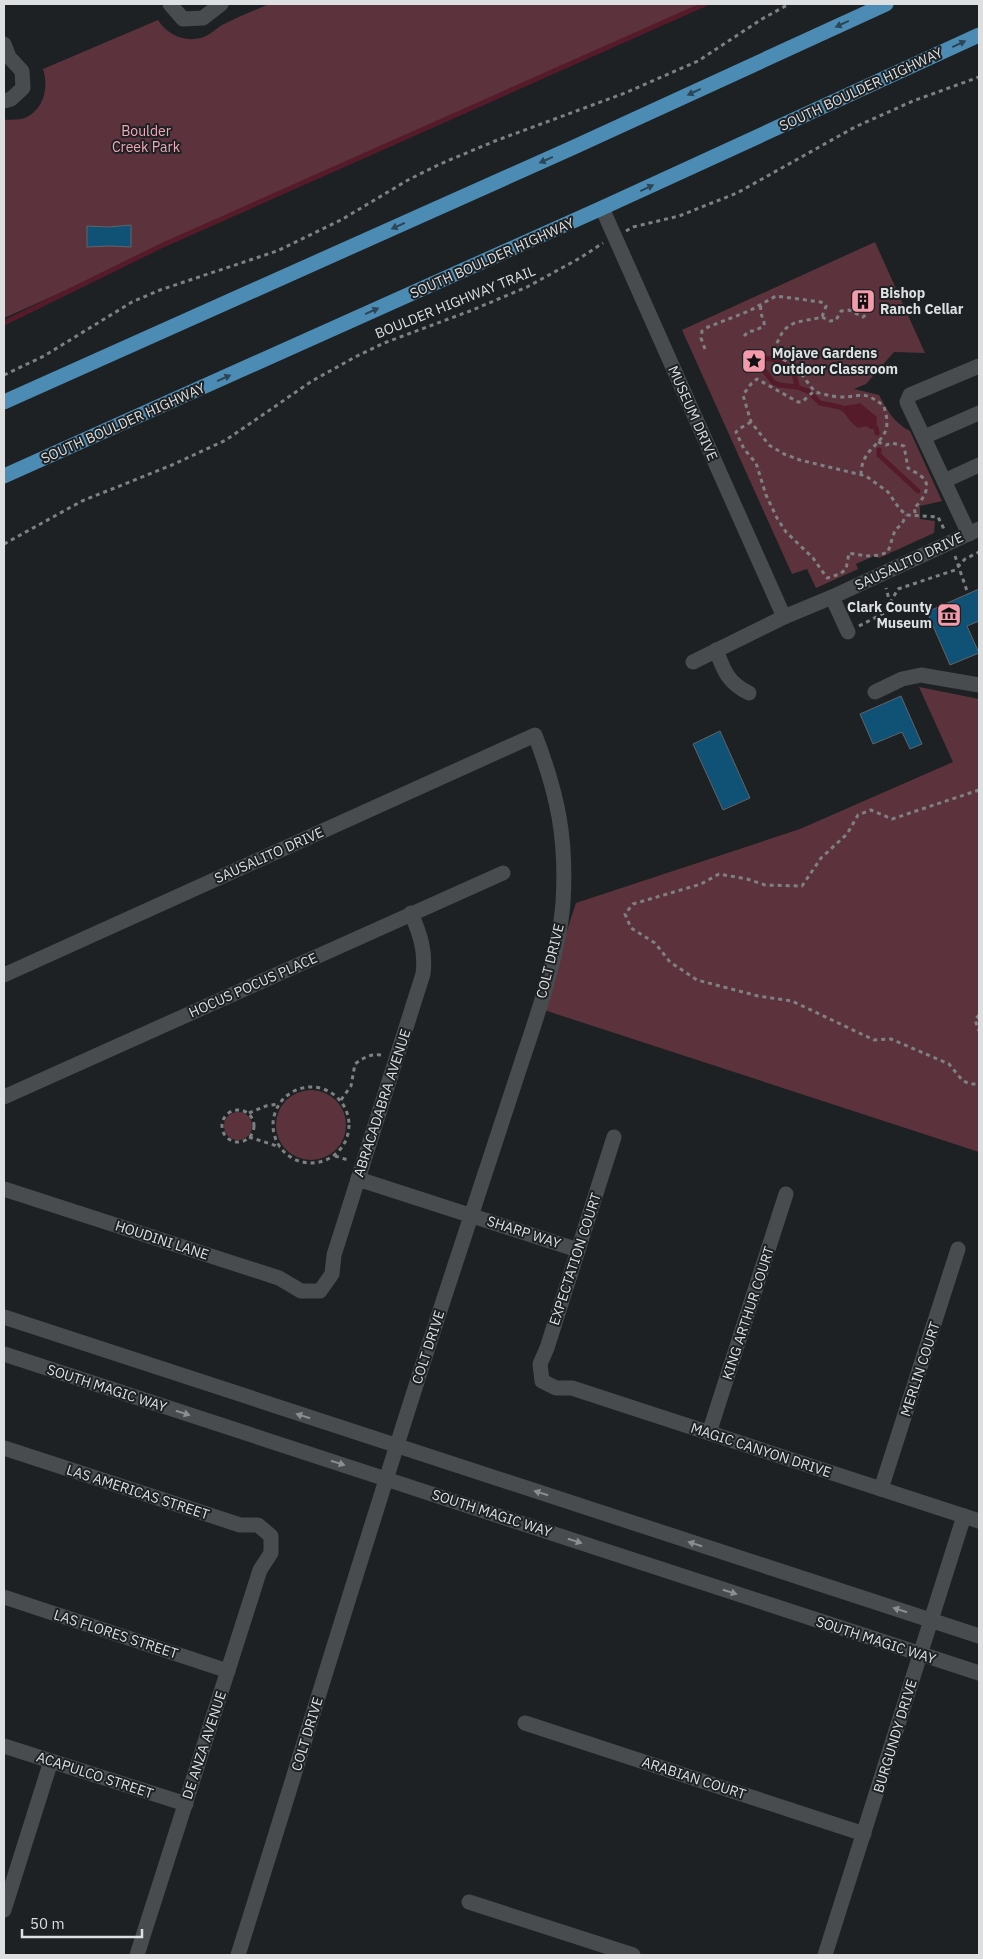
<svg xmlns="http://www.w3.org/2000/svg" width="983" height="1959" viewBox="0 0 983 1959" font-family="'IBM Plex Sans',sans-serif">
	<rect width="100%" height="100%" fill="#1d2123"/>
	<g fill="#5c333c">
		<path d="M 269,4 L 708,4 L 4,318 L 4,120 C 11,119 20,121 27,117 C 44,108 49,87 43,69 L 158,20 C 168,36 188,44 206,36 C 212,33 217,28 222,25 C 237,17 254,11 269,4 Z"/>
		<path d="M 875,242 L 925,353 L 894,352 L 866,384 L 854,389 L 879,395 C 887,410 894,423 910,431 L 942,501 L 920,506 L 920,519 L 935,521 L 934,533 L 879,558 L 874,556 L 856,564 L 858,569 L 816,588 L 807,569 L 792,574 L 682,330 Z"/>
		<polygon points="919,687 979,699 979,1152 541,1009 576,903 800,829 953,762"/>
		<circle cx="311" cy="1125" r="35"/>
		<circle cx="238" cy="1126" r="14"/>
	</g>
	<path fill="#551b2b" d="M 860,403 L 877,417 L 876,428 L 871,429 L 866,426 L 858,428 L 850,421 L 840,407 C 847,404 853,406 860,403 Z"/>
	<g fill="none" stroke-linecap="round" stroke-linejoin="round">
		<g stroke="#551b2b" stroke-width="5">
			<polyline points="4,323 163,245 705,4"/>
			<path d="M 763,358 C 781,359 795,367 797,387"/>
			<polyline points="761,366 773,382 779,385 797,387 808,391 820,403 840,407 845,410"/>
			<polyline points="872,425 876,428 877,433"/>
			<polyline points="879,450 879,455 918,491"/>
		</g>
	</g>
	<g fill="#105176" stroke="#606467">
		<polygon points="131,225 131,247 110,246 87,247 87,226 109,227"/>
		<polygon points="979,589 979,621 967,626 979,653 950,665 927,612"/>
		<polygon points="901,696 922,744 910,749 902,732 873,744 860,714"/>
		<polygon points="720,731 750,798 723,810 693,744"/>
	</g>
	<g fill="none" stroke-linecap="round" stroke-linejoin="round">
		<g stroke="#7e8183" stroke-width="3" stroke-dasharray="4 4" stroke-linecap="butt">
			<polyline points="626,231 633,227 679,216 737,193 855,127 913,101 979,77"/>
			<polyline points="822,317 830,321 836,320 841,311 849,310 863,317 868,313"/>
			<path d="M 744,336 L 749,331 L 754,331 L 764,326 C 765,318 759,316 761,305"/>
			<path d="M 705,349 L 701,338 L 702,331 L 708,327 L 749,311 L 776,296 L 821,302 L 826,306 L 822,317 C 804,322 787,319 779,339 C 776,344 775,349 776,355 L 796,367 L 815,392"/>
			<polyline points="4,375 44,356 132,302 160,290 277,251 341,220 408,180 440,164 495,141 625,93 698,61 762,19 789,4"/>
			<polyline points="751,422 739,429 736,432 744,449 756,463 766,495 777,518 786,532 813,558 827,578 840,574 846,569 849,553 866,556 880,555 888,552 895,530 902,524 906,515"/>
			<path d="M 878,442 L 886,445 L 892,443 L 904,446 L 908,468 C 912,471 918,473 922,477 C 933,486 922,501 914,508 L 916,516"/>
			<path d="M 861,475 C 861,446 887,445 887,422 C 887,417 885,411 884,406 C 860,388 862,398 838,397 C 829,396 821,393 813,392 L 802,402 L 798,402 L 757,379 L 751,384 L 743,395 L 751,422 L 769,445 L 784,454 L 800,460 L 866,476 L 888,492 L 899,508 L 906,515 L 938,517 L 945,531"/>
			<polyline points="4,544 82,501 172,465 226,440 312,381 357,356 384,343 470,311 527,287 580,258 603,243"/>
			<polyline points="955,556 968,594"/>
			<polyline points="890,603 898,589 955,570 965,559 979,552"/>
			<polyline points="859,626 886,612 891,607 886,588"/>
			<polyline points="979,790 892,819 871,810 858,815 847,834 821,858 802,886 765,885 747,879 719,874 701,884 633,904 625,914 631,928 655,943 670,962 697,980 758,996 792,1001 874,1040 891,1039 949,1064 963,1081 971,1084 979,1084"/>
			<polyline points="979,1015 975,1020 979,1031"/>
			<circle cx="311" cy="1125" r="38"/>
			<path d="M 341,1100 L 351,1086 L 355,1064 C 364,1057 370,1054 382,1055"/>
			<circle cx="238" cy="1126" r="16"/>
			<polyline points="249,1113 266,1106 278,1104"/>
			<polyline points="249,1137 280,1147"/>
			<polyline points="335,1156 348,1160"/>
		</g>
		<g stroke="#494c4f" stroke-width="15">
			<polyline points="170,4 183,19 203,18 221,4"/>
			<polyline points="4,44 9,57 22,71 23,88 11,99 4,101"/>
			<polyline points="602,208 784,617"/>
			<polyline points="924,437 979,413"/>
			<polyline points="944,481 979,465"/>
			<polyline points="969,534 907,402 910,395 979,366"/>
			<polyline points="832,597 848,632"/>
			<path d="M 716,650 C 724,671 728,683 749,693"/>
			<polyline points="693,662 784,617 832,597 979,529"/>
			<polyline points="875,692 902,679 921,675 979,685"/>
			<path d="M 4,975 L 535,735 C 558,795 567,839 563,903 C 559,954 537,1016 521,1064 C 497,1135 474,1206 451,1277 C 377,1502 309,1729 238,1955"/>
			<polyline points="4,1097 503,873"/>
			<polyline points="614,1137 547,1348 540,1364 542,1381 556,1388 572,1388 979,1521"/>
			<polyline points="358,1179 578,1250"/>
			<path d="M 4,1189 L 279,1278 L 301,1291 L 320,1291 L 332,1274 L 334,1255 L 423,974 C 426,951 420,934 411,913"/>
			<polyline points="4,1317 979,1636"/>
			<polyline points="4,1354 979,1673"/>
			<polyline points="709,1433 786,1194"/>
			<polyline points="4,1448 240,1525 258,1525 271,1536 271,1553 260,1570 137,1955"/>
			<polyline points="881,1489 958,1249"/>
			<polyline points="4,1597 228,1671"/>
			<polyline points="525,1723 864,1834"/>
			<polyline points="4,1746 186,1804"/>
			<polyline points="469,1902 633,1955"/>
			<polyline points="4,1910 51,1761"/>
			<polyline points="825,1955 964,1516"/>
		</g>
		<g stroke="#4c8cb4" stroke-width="15">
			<polyline points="4,402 572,148 886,4"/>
			<polyline points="4,476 602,208 979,35"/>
		</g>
	</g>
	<defs><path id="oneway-solid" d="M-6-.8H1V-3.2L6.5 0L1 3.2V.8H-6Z" transform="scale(1.25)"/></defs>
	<g fill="#2d4656">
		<use href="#oneway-solid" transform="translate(842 24) rotate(155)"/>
		<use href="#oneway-solid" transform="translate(959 44) rotate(-25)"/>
		<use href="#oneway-solid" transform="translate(694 92) rotate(155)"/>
		<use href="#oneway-solid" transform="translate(546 160) rotate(156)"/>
		<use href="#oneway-solid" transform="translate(647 188) rotate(-25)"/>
		<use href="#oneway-solid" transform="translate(398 226) rotate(156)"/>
		<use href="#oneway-solid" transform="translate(372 311) rotate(-24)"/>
		<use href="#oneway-solid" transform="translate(224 378) rotate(-24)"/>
	</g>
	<g fill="#8c8e91">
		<use href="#oneway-solid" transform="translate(183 1413) rotate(18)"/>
		<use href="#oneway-solid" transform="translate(303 1416) rotate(-162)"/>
		<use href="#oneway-solid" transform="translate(338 1463) rotate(18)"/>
		<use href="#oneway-solid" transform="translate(541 1493) rotate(-162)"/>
		<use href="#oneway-solid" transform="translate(575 1541) rotate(18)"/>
		<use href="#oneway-solid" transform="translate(695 1544) rotate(-162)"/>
		<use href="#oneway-solid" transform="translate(730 1592) rotate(18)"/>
		<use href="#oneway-solid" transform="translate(900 1610) rotate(-162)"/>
	</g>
	<defs>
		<symbol id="building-square" viewBox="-11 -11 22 22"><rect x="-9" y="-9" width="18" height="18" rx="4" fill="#f39aab" stroke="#1d2123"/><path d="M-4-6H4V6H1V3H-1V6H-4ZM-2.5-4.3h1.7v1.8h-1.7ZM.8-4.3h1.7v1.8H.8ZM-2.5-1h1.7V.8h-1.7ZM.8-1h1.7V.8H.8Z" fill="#111"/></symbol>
		<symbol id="sight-square" viewBox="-11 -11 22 22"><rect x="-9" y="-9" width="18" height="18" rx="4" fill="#f39aab" stroke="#1d2123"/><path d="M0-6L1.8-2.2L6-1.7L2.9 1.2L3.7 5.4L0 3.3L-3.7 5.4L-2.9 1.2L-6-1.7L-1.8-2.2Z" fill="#111"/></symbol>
		<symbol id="museum-square" viewBox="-11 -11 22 22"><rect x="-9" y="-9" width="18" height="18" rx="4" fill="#f39aab" stroke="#1d2123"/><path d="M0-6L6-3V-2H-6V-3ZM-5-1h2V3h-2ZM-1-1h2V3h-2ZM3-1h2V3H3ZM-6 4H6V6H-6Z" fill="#111"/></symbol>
	</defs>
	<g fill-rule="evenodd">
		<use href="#building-square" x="849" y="287" width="28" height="28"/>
		<use href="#sight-square" x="740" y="347" width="28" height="28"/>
		<use href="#museum-square" x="935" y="601" width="28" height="28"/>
	</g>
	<g text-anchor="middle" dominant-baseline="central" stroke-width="4" stroke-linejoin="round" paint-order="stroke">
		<g font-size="14" fill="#dddfe1" stroke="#1d2123">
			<text transform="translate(861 89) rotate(-25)">SOUTH BOULDER HIGHWAY</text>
			<text transform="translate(492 258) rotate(-24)">SOUTH BOULDER HIGHWAY</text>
			<text transform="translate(455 302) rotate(-22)">BOULDER HIGHWAY TRAIL</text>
			<text transform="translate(693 413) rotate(66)">MUSEUM DRIVE</text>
			<text transform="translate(123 423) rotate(-24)">SOUTH BOULDER HIGHWAY</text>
			<text transform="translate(909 561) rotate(-25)">SAUSALITO DRIVE</text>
			<text transform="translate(269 855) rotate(-24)">SAUSALITO DRIVE</text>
			<text transform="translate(550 961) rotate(-76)">COLT DRIVE</text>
			<text transform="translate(253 985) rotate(-24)">HOCUS POCUS PLACE</text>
			<text transform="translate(382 1103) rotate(-72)">ABRACADABRA AVENUE</text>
			<text transform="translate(524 1232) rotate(18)">SHARP WAY</text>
			<text transform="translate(162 1240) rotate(18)">HOUDINI LANE</text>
			<text transform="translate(575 1259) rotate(-72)">EXPECTATION COURT</text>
			<text transform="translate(748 1313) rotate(-72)">KING ARTHUR COURT</text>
			<text transform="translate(428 1347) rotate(-72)">COLT DRIVE</text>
			<text transform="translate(920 1369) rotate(-72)">MERLIN COURT</text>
			<text transform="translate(107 1388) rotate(18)">SOUTH MAGIC WAY</text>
			<text transform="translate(761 1450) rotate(18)">MAGIC CANYON DRIVE</text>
			<text transform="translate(138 1492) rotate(18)">LAS AMERICAS STREET</text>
			<text transform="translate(492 1513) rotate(18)">SOUTH MAGIC WAY</text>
			<text transform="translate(116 1634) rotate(18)">LAS FLORES STREET</text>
			<text transform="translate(876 1640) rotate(18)">SOUTH MAGIC WAY</text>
			<text transform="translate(307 1734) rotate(-73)">COLT DRIVE</text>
			<text transform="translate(895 1736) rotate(-73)">BURGUNDY DRIVE</text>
			<text transform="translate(204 1745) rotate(-72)">DE ANZA AVENUE</text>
			<text transform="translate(95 1775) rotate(18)">ACAPULCO STREET</text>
			<text transform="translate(694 1778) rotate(18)">ARABIAN COURT</text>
		</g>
		<g font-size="14" fill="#f5a7b6" stroke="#1d2123">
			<text x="146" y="131">Boulder<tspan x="146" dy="16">Creek Park</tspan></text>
		</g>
		<g font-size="14" font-weight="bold" fill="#dddfe1" stroke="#1d2123" text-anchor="start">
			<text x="880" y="293">Bishop<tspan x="880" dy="16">Ranch Cellar</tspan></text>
			<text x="772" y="353">Mojave Gardens<tspan x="772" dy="16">Outdoor Classroom</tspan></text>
			<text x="932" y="607" text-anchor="end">Clark County<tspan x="932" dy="16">Museum</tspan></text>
		</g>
	</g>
	<rect width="983" height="1959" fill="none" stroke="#dddfe1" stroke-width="10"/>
	<path d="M22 1929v8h120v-8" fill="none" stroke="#dddfe1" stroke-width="2.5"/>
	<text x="30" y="1929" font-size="15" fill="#dddfe1" stroke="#1d2123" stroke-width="4" paint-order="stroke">50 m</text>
</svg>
